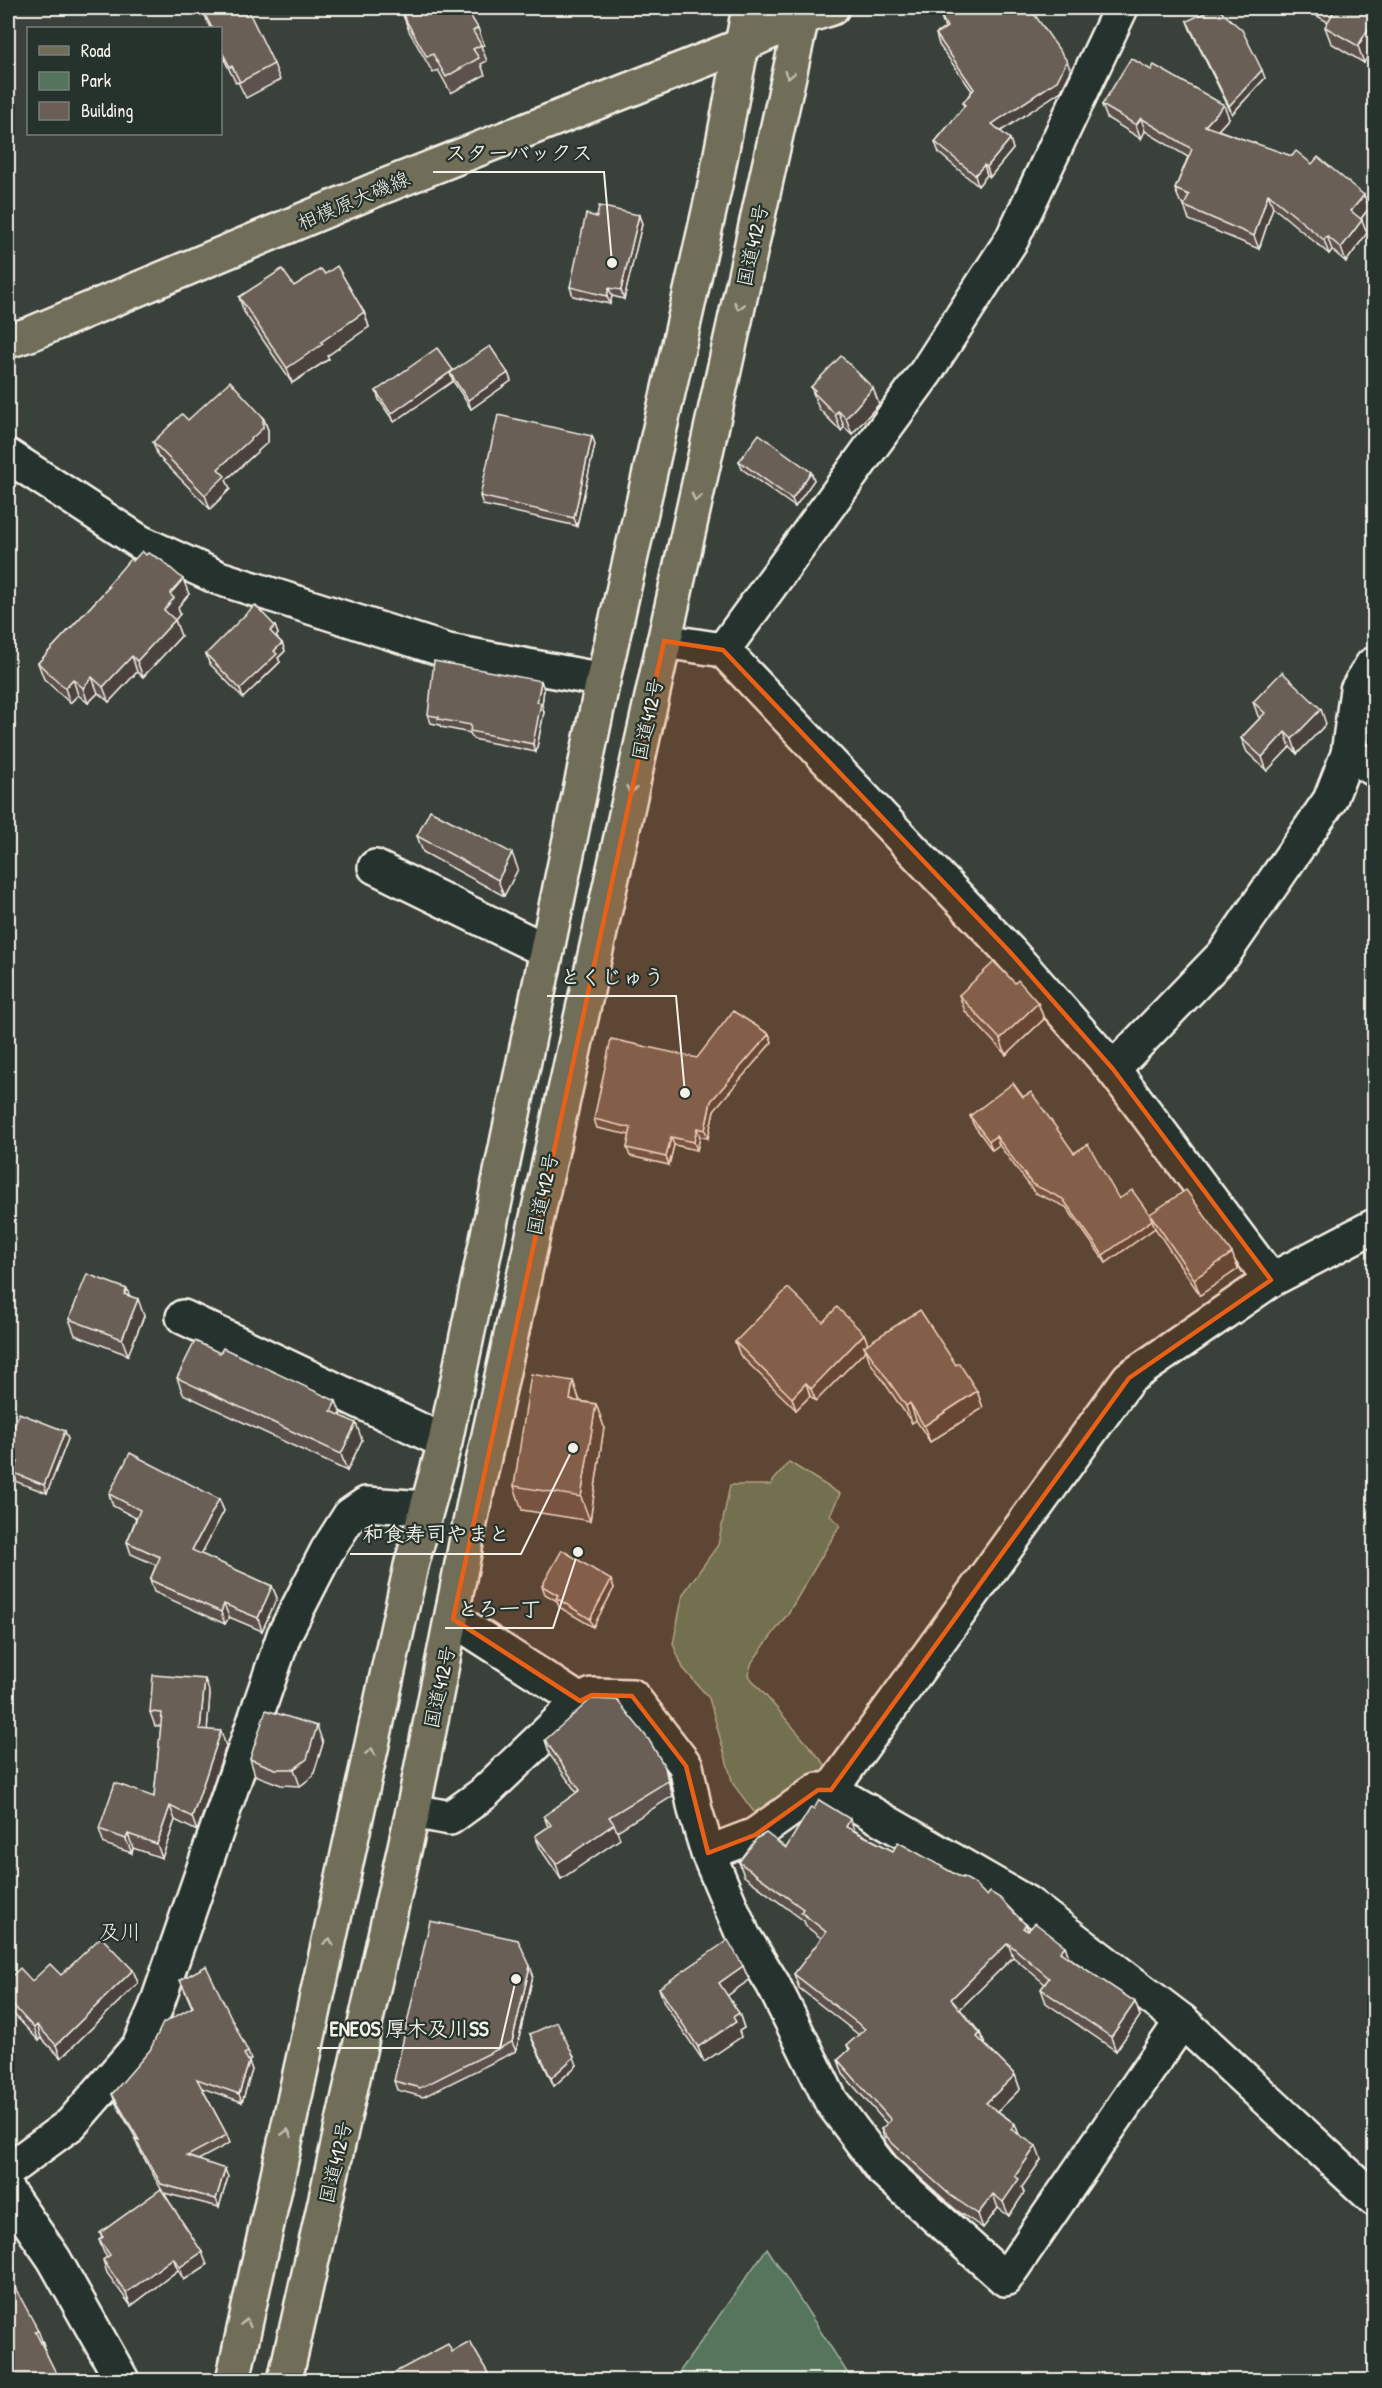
<svg xmlns="http://www.w3.org/2000/svg" width="1382" height="2388" viewBox="0 0 1382 2388" font-family="'Patrick Hand','Klee One',sans-serif">
	<rect width="100%" height="100%" fill="#3a403a"/>
	<filter id="ink" filterUnits="userSpaceOnUse"><feTurbulence type="fractalNoise" baseFrequency=".0167" numOctaves="2"/><feDisplacementMap in="SourceGraphic" scale="12" xChannelSelector="R" yChannelSelector="G"/><feConvolveMatrix kernelMatrix="1 2 1 2 8 2 1 2 1" color-interpolation-filters="sRGB"/></filter>
	<g filter="url(#ink)">
		<g fill="#54745d" stroke="#a4b2a2" stroke-width="1.5">
			<polygon points="789,1462 840,1494 830,1515 840,1525 789,1612 752,1662 748,1675 828,1768 763,1824 733,1784 709,1698 683,1668 673,1644 683,1594 718,1545 730,1485 770,1485"/>
			<polygon points="767,2248 852,2380 678,2380 678,2374"/>
		</g>
		<g fill="none" stroke-linecap="round" stroke-linejoin="round">
			<defs>
				<g id="minor">
					<polyline points="8,456 140,542 219,578 448,651 603,680"/>
					<polyline points="664,641 723,650 926,372 1012,239 1121,8"/>
					<polyline points="723,650 1009,951 1113,1069 1271,1280"/>
					<polyline points="1348,754 1374,769"/>
					<polyline points="375,867 547,951"/>
					<polyline points="1113,1069 1224,954 1330,800 1348,754 1357,690 1372,665 1374,668"/>
					<polyline points="183,1317 445,1442"/>
					<polyline points="453,1619 580,1701 592,1695 632,1696 686,1766 695,1810 708,1853 743,1935 773,1984 831,2101 882,2169 1005,2279 1182,2021"/>
					<polyline points="831,1790 1027,1903 1182,2021 1374,2199"/>
					<polyline points="413,1811 450,1818 483,1794 580,1701"/>
					<polyline points="708,1853 755,1835 818,1790 831,1790 1129,1378 1271,1280 1374,1226"/>
					<polyline points="8,2170 71,2124 139,2046 156,2007 284,1635 327,1551 350,1515 366,1504 426,1508"/>
					<polyline points="8,2192 54,2259 122,2380"/>
				</g>
				<polyline id="major" points="8,341 30,334 382,187 740,46 801,18 832,8"/>
				<g id="highway">
					<polyline points="233,2380 411,1566 445,1442 603,680 715,185 749,8"/>
					<polyline points="285,2380 413,1811 474,1503 804,8"/>
				</g>
			</defs>
			<use href="#minor" stroke="#f4f1e8" stroke-width="38"/>
			<use href="#major" stroke="#f4f1e8" stroke-width="38"/>
			<use href="#highway" stroke="#f4f1e8" stroke-width="38"/>
			<use href="#minor" stroke="#26332d" stroke-width="33"/>
			<use href="#major" stroke="#706e59" stroke-width="33"/>
			<use href="#highway" stroke="#706e59" stroke-width="33"/>
		</g>
		<g fill="#5b514b" stroke="#f4f1e8" stroke-width="1.5">
			<polygon points="1303,8 1374,8 1364,63 1331,43 1325,27 1328,22"/>
			<polygon points="204,13 274,64 280,80 246,98 238,82 236,83 220,51 220,28 210,28"/>
			<polygon points="940,14 1071,71 1061,91 1000,131 1010,139 1013,149 990,177 987,175 978,186 939,153 935,142 964,107 963,103 972,91 939,45 936,34 945,28"/>
			<polygon points="403,15 478,28 484,45 481,46 487,61 481,64 485,75 451,93 438,70 433,73 409,31"/>
			<polygon points="1187,21 1265,78 1232,114 1190,29"/>
			<polygon points="1102,105 1229,118 1218,130 1312,164 1364,195 1369,208 1361,219 1367,233 1346,262 1332,250 1329,254 1273,207 1259,249 1189,220 1184,206 1185,205 1180,202 1175,189 1188,157 1145,131 1141,139 1107,118"/>
			<polygon points="639,215 642,224 624,299 612,296 610,304 573,296 570,287 597,217"/>
			<polygon points="325,274 364,312 369,327 327,356 329,359 292,383 244,312 239,297 294,286"/>
			<polygon points="453,371 508,373 511,381 471,409 453,381 394,422 379,400 376,391"/>
			<polygon points="811,387 879,404 852,434 844,427 841,431 819,409"/>
			<polygon points="263,417 268,430 268,442 226,480 230,489 210,509 158,456 153,442 188,420"/>
			<polygon points="592,436 595,444 577,526 483,505 480,496"/>
			<polygon points="739,461 811,472 814,480 795,507 742,469"/>
			<polygon points="133,561 189,594 178,607 180,614 175,620 181,636 143,677 137,672 109,702 98,693 88,703 78,695 70,703 44,679 38,663 108,588 107,586"/>
			<polygon points="275,626 278,634 276,637 282,643 285,651 278,658 280,662 243,698 209,663 206,654"/>
			<polygon points="541,681 544,689 542,705 544,712 536,752 473,739 470,733 441,727 440,725 431,723 428,715"/>
			<polygon points="1253,702 1326,724 1297,754 1290,747 1267,771 1247,752 1241,738 1260,718 1258,716"/>
			<polygon points="417,836 518,869 504,896 423,852"/>
			<polygon points="1015,983 1038,1003 1044,1019 1006,1055 965,1011 959,995"/>
			<polygon points="769,1034 772,1042 714,1110 708,1138 700,1137 697,1150 674,1145 669,1165 630,1156 627,1148 630,1135 597,1128 594,1119 697,1058"/>
			<polygon points="1023,1097 1074,1153 1119,1199 1232,1253 1238,1269 1200,1295 1155,1228 1106,1263 1066,1207 1035,1193 999,1145 992,1150 973,1124 970,1116"/>
			<polygon points="130,1296 144,1316 128,1355 75,1335 69,1319"/>
			<polygon points="823,1322 864,1334 868,1344 956,1365 977,1391 983,1408 930,1442 916,1420 912,1423 870,1362 866,1350 816,1401 810,1396 796,1410 740,1355 735,1342"/>
			<polygon points="220,1353 336,1401 341,1416 362,1440 347,1471 183,1394 177,1378"/>
			<polygon points="573,1381 580,1401 596,1404 604,1427 590,1521 522,1510 514,1486"/>
			<polygon points="68,1439 47,1493 17,1482 14,1473 16,1468 8,1465 8,1443"/>
			<polygon points="109,1494 219,1499 224,1511 201,1554 272,1586 277,1598 262,1631 229,1617 225,1624 154,1592 150,1580 156,1565 131,1554 127,1542 136,1518 113,1506"/>
			<polygon points="542,1586 614,1588 593,1627 559,1607 557,1601 545,1594"/>
			<polygon points="210,1694 207,1730 226,1746 197,1831 175,1820 162,1858 133,1848 132,1853 104,1844 99,1829 154,1797 161,1726 155,1726 150,1712"/>
			<polygon points="545,1740 670,1782 673,1796 617,1831 620,1839 561,1879 541,1850 535,1836 548,1827 544,1816 577,1793 550,1755"/>
			<polygon points="323,1743 313,1776 300,1786 281,1785 255,1775 250,1759"/>
			<polygon points="814,1809 893,1851 987,1896 1026,1925 1028,1930 1065,1946 1069,1958 1135,2002 1140,2016 1116,2051 1046,2003 1041,1989 1045,1984 1013,1957 960,2009 980,2033 985,2045 1015,2075 1020,2089 998,2111 1015,2124 1019,2135 1041,2160 1022,2187 1024,2193 1009,2216 998,2208 983,2228 955,2209 896,2156 886,2143 881,2129 887,2124 843,2074 838,2060 849,2050 847,2045 859,2035 799,1988 794,1974 822,1939 806,1926 804,1921 744,1876 739,1862 786,1848"/>
			<polygon points="743,1966 749,1980 727,1996 739,2013 744,2028 739,2031 741,2037 704,2062 664,2003 659,1988"/>
			<polygon points="133,1970 138,1983 61,2058 41,2038 39,2041 9,2009 8,2010 8,1980 32,1981 61,1975"/>
			<polygon points="533,1975 516,2051 423,2097 397,2090 394,2081"/>
			<polygon points="180,1980 248,2052 251,2060 248,2061 252,2070 242,2102 202,2088 227,2135 230,2143 198,2160 228,2177 219,2207 164,2193 207,2265 184,2280 178,2270 131,2306 107,2273 103,2260 107,2257 104,2253 99,2240 102,2238 100,2233 161,2189 138,2147 135,2139 137,2140 115,2102 112,2094 192,2007"/>
			<polygon points="1374,2025 1374,2047 1369,2041 1366,2033"/>
			<polygon points="530,2034 577,2065 554,2086 533,2042"/>
			<polygon points="8,2282 38,2330 44,2346 43,2347 59,2380 8,2380"/>
		</g>
		<g fill="#4a423d" stroke="#f4f1e8" stroke-width="1.5">
			<polygon points="1374,19 1374,45 1364,63 1358,46"/>
			<polygon points="1067,61 1071,71 1061,91 995,135 992,124"/>
			<polygon points="1262,70 1265,78 1232,114 1229,106"/>
			<polygon points="1224,105 1229,118 1210,139 1205,126"/>
			<polygon points="1141,118 1145,131 1141,139 1136,125"/>
			<polygon points="1010,139 1013,149 990,177 987,167"/>
			<polygon points="984,165 987,175 978,186 975,175"/>
			<polygon points="1268,194 1273,207 1259,249 1254,236"/>
			<polygon points="1364,195 1369,208 1356,225 1351,211"/>
			<polygon points="639,215 642,224 624,299 621,290"/>
			<polygon points="1362,220 1367,233 1346,262 1341,248"/>
			<polygon points="1327,236 1332,250 1329,254 1324,240"/>
			<polygon points="609,288 612,296 610,304 607,296"/>
			<polygon points="364,312 369,327 327,356 329,359 292,383 287,368 321,342"/>
			<polygon points="453,370 456,379 450,373 453,381 394,422 391,414"/>
			<polygon points="508,373 511,381 471,409 468,400"/>
			<polygon points="873,388 879,404 852,434 846,418"/>
			<polygon points="838,411 844,427 841,431 835,414"/>
			<polygon points="263,417 268,430 268,442 226,480 230,489 210,509 205,495 218,469"/>
			<polygon points="592,436 595,444 577,526 574,518"/>
			<polygon points="811,472 814,480 795,507 792,499"/>
			<polygon points="183,579 189,594 178,607 180,614 170,626 164,610 170,594"/>
			<polygon points="175,620 181,636 143,677 137,661"/>
			<polygon points="275,626 278,634 273,640 270,631"/>
			<polygon points="282,643 285,651 278,658 280,662 243,698 240,689 274,651"/>
			<polygon points="132,656 137,672 109,702 103,687"/>
			<polygon points="92,677 98,693 88,703 83,688"/>
			<polygon points="73,679 78,695 70,703 65,688"/>
			<polygon points="541,681 544,689 542,705 544,712 536,752 533,744 537,702"/>
			<polygon points="1321,709 1326,724 1297,754 1292,739"/>
			<polygon points="1285,732 1290,747 1267,771 1262,757"/>
			<polygon points="512,853 518,869 504,896 498,880"/>
			<polygon points="1038,1003 1044,1019 1006,1055 1000,1039"/>
			<polygon points="769,1034 772,1042 714,1110 708,1138 705,1130 711,1101"/>
			<polygon points="697,1128 700,1137 697,1150 694,1142"/>
			<polygon points="996,1136 999,1145 992,1150 989,1141"/>
			<polygon points="671,1137 674,1145 669,1165 666,1157"/>
			<polygon points="1152,1220 1155,1228 1106,1263 1103,1255"/>
			<polygon points="1232,1253 1238,1269 1200,1295 1194,1279"/>
			<polygon points="127,1289 133,1305 124,1294"/>
			<polygon points="138,1299 144,1316 128,1355 122,1339"/>
			<polygon points="864,1334 869,1347 864,1346 866,1350 816,1401 811,1389"/>
			<polygon points="573,1381 581,1405 570,1400"/>
			<polygon points="806,1383 810,1396 796,1410 792,1398"/>
			<polygon points="977,1391 983,1408 930,1442 924,1426"/>
			<polygon points="336,1401 342,1417 331,1411"/>
			<polygon points="910,1403 916,1420 912,1423 906,1406"/>
			<polygon points="596,1404 604,1427 590,1521 581,1497"/>
			<polygon points="356,1423 362,1440 347,1471 341,1454"/>
			<polygon points="65,1431 68,1439 47,1493 44,1485"/>
			<polygon points="219,1499 224,1511 197,1562 192,1550"/>
			<polygon points="611,1580 614,1588 593,1627 590,1619"/>
			<polygon points="272,1586 277,1598 262,1631 258,1618"/>
			<polygon points="224,1604 229,1617 225,1624 221,1612"/>
			<polygon points="205,1679 210,1694 206,1744 200,1729"/>
			<polygon points="317,1726 323,1743 313,1776 300,1786 294,1769"/>
			<polygon points="221,1731 226,1746 197,1831 192,1817"/>
			<polygon points="665,1767 670,1782 673,1796 668,1781"/>
			<polygon points="170,1806 175,1820 162,1858 157,1844"/>
			<polygon points="850,1819 855,1833 846,1827"/>
			<polygon points="614,1824 620,1839 561,1879 556,1864"/>
			<polygon points="128,1834 133,1848 132,1853 126,1839"/>
			<polygon points="1008,1943 1013,1957 956,2013 951,1999"/>
			<polygon points="1065,1946 1070,1960 1060,1952"/>
			<polygon points="530,1966 533,1975 516,2051 512,2042"/>
			<polygon points="743,1966 749,1980 724,1998 719,1983"/>
			<polygon points="133,1970 138,1983 61,2058 56,2045"/>
			<polygon points="1135,2002 1140,2016 1116,2051 1111,2037"/>
			<polygon points="739,2013 744,2028 739,2031 741,2037 704,2062 698,2047 733,2017"/>
			<polygon points="37,2025 41,2038 39,2041 34,2028"/>
			<polygon points="980,2033 986,2047 977,2037"/>
			<polygon points="574,2057 577,2065 554,2086 551,2078"/>
			<polygon points="249,2062 252,2070 242,2102 239,2094"/>
			<polygon points="1015,2075 1020,2089 991,2118 986,2103"/>
			<polygon points="1015,2124 1020,2138 1011,2129"/>
			<polygon points="1036,2146 1041,2160 1022,2187 1024,2193 1009,2216 1003,2202 1015,2176"/>
			<polygon points="225,2169 228,2177 219,2207 216,2199"/>
			<polygon points="993,2194 998,2208 983,2228 978,2214"/>
			<polygon points="202,2252 207,2265 184,2280 180,2267"/>
			<polygon points="173,2258 178,2270 131,2306 126,2293"/>
			<polygon points="488,2373 491,2380 476,2380"/>
		</g>
		<g fill="#6a5e57" stroke="#f4f1e8" stroke-width="1.5">
			<polygon points="217,8 247,8 274,64 240,82 232,66 230,67 220,48 220,28 212,28 204,13"/>
			<polygon points="417,8 466,8 478,28 473,31 481,45 473,49 479,58 446,77 433,54 427,57 403,15"/>
			<polygon points="963,8 1030,8 1067,61 1057,81 992,124 1010,139 987,167 984,165 975,175 935,142 965,105 963,103 974,89 936,34 947,27 940,14"/>
			<polygon points="1215,8 1217,8 1242,30 1262,70 1229,106 1187,21"/>
			<polygon points="1324,8 1374,8 1374,19 1358,46 1325,27 1333,13"/>
			<polygon points="1131,58 1151,70 1154,65 1224,105 1205,126 1292,156 1296,151 1312,164 1318,157 1364,195 1351,211 1362,220 1341,248 1327,236 1324,240 1268,194 1254,236 1184,206 1189,195 1175,189 1192,149 1141,118 1136,125 1102,105"/>
			<polygon points="599,206 639,215 621,290 609,288 607,296 570,287 586,214 597,217"/>
			<polygon points="337,266 364,312 321,342 323,344 287,368 239,297 282,269 294,286 321,269 325,274"/>
			<polygon points="490,346 508,373 468,400 450,373"/>
			<polygon points="437,348 453,370 391,414 376,391"/>
			<polygon points="841,356 873,388 846,418 838,411 835,414 813,392 815,390 811,387"/>
			<polygon points="230,381 263,417 263,428 218,469 225,476 205,495 153,442 182,414 188,420"/>
			<polygon points="498,415 592,436 574,518 480,496"/>
			<polygon points="759,434 811,472 792,499 739,461"/>
			<polygon points="142,551 146,555 148,553 160,559 183,579 170,594 174,598 164,610 175,620 137,661 132,656 103,687 92,677 83,688 73,679 65,688 38,663 109,587 107,586 131,558 133,561"/>
			<polygon points="255,605 275,626 270,631 282,643 274,651 277,654 240,689 206,654"/>
			<polygon points="434,661 541,681 537,702 541,703 533,744 470,731 471,725 438,719 439,717 428,715"/>
			<polygon points="1282,672 1321,709 1292,739 1285,732 1262,757 1241,738 1265,713 1253,702"/>
			<polygon points="430,810 512,853 498,880 417,836"/>
			<polygon points="994,962 1015,983 1018,980 1038,1003 1000,1039 959,995"/>
			<polygon points="733,1011 769,1034 711,1101 705,1130 697,1128 694,1142 671,1137 666,1157 627,1148 631,1128 594,1119 611,1039 697,1058"/>
			<polygon points="1013,1083 1023,1097 1031,1092 1074,1153 1088,1144 1119,1199 1132,1190 1150,1215 1152,1220 1103,1255 1063,1199 1032,1184 996,1136 989,1141 970,1116"/>
			<polygon points="1186,1190 1232,1253 1194,1279 1150,1214"/>
			<polygon points="87,1274 127,1289 124,1294 138,1299 122,1339 69,1319"/>
			<polygon points="788,1288 823,1322 837,1307 864,1334 811,1389 806,1383 792,1398 735,1342"/>
			<polygon points="920,1310 956,1365 959,1363 977,1391 924,1426 910,1403 906,1406 864,1346"/>
			<polygon points="195,1341 220,1353 223,1348 336,1401 331,1411 356,1423 341,1454 177,1378"/>
			<polygon points="531,1374 573,1381 570,1400 596,1404 581,1497 514,1486"/>
			<polygon points="19,1413 65,1431 44,1485 14,1473 18,1462 8,1458 8,1443"/>
			<polygon points="130,1453 219,1499 192,1550 272,1586 258,1618 224,1604 221,1612 150,1580 160,1557 127,1542 140,1510 109,1494"/>
			<polygon points="562,1550 611,1580 590,1619 556,1598 558,1595 542,1586"/>
			<polygon points="153,1675 205,1679 200,1729 221,1731 192,1817 170,1806 157,1844 128,1834 126,1839 99,1829 115,1783 154,1797 162,1713 150,1712"/>
			<polygon points="591,1699 617,1700 649,1740 665,1767 668,1781 609,1817 614,1824 556,1864 535,1836 551,1825 544,1816 580,1790 545,1740"/>
			<polygon points="266,1710 317,1726 307,1759 294,1769 275,1769 250,1759"/>
			<polygon points="819,1800 850,1819 846,1827 893,1851 898,1842 962,1878 963,1877 974,1883 987,1896 990,1892 1000,1898 1026,1925 1023,1928 1028,1931 1035,1923 1065,1946 1060,1952 1135,2002 1111,2037 1041,1989 1049,1978 1008,1943 951,1999 980,2033 977,2037 1015,2075 986,2103 1015,2124 1011,2129 1036,2146 1015,2176 1019,2179 1003,2202 993,2194 978,2214 950,2195 891,2142 881,2129 891,2120 838,2060 850,2049 847,2045 865,2029 794,1974 826,1932 801,1912 803,1909 739,1862 757,1838 766,1833 786,1848 811,1807 814,1809"/>
			<polygon points="430,1921 518,1940 530,1966 512,2042 420,2088 394,2081"/>
			<polygon points="101,1937 133,1970 56,2045 37,2025 34,2028 8,2000 8,1980 20,1968 32,1981 50,1964 61,1975"/>
			<polygon points="728,1940 743,1966 719,1983 739,2013 733,2017 736,2022 698,2047 659,1988"/>
			<polygon points="206,1966 248,2052 244,2054 249,2062 239,2094 197,2079 227,2135 187,2156 225,2169 216,2199 161,2184 135,2139 139,2140 112,2094 150,2050 163,2023 193,2007 180,1980"/>
			<polygon points="557,2022 574,2057 551,2078 530,2034"/>
			<polygon points="1374,2025 1374,2042 1366,2033"/>
			<polygon points="161,2189 202,2252 180,2267 173,2258 126,2293 103,2260 110,2255 99,2240 103,2237 100,2233"/>
			<polygon points="11,2280 38,2330 35,2331 59,2379 56,2380 8,2380 8,2282"/>
			<polygon points="470,2342 488,2373 476,2380 369,2380 384,2373 386,2377 448,2344 452,2352"/>
		</g>
		<defs><path id="oneway-chevron" d="M-2-3.5L2.5 0L-2 3.5" fill="none" stroke-width="1.6" stroke-linecap="round" stroke-linejoin="round" transform="scale(1.5)"/></defs>
		<g stroke="#bfbdaf">
			<use href="#oneway-chevron" transform="translate(789 75) rotate(102)"/>
			<use href="#oneway-chevron" transform="translate(739 306) rotate(103)"/>
			<use href="#oneway-chevron" transform="translate(696 497) rotate(103)"/>
			<use href="#oneway-chevron" transform="translate(631 790) rotate(102)"/>
			<use href="#oneway-chevron" transform="translate(371 1752) rotate(-78)"/>
			<use href="#oneway-chevron" transform="translate(329 1942) rotate(-78)"/>
			<use href="#oneway-chevron" transform="translate(287 2133) rotate(-78)"/>
			<use href="#oneway-chevron" transform="translate(246 2323) rotate(-78)"/>
		</g>
	</g>
	<path fill="#e96117" fill-opacity="0.2" stroke="#e96117" stroke-width="4.5" stroke-linejoin="round" d="M 664,641 L 723,650 L 1009,951 L 1113,1069 L 1271,1280 L 1129,1378 L 831,1790 L 818,1790 L 755,1835 L 708,1853 L 686,1766 L 632,1696 L 592,1695 L 580,1701 L 453,1619 Z"/>
	<g text-anchor="middle" dominant-baseline="central" stroke-width="4.5" stroke-linejoin="round" paint-order="stroke">
		<g font-size="20" fill="#f4f1e8" stroke="#26332d">
			<text transform="translate(353 200) rotate(-23)">相模原大磯線</text>
			<text transform="translate(752 245) rotate(-78)">国道412号</text>
			<text transform="translate(647 719) rotate(-78)">国道412号</text>
			<text transform="translate(542 1194) rotate(-78)">国道412号</text>
			<text transform="translate(439 1687) rotate(-78)">国道412号</text>
			<text transform="translate(335 2162) rotate(-77)">国道412号</text>
		</g>
		<g font-size="21" fill="#f4f1e8" stroke="#26332d">
			<text x="120" y="1931">及川</text>
		</g>
	</g>
	<path fill="none" stroke="#f4f1e8" stroke-width="2" d="M612 263L604 172H433M685 1093L676 996H547M573 1448L521 1554H350M578 1552L553 1628H445M516 1979L500 2048H317"/>
	<g fill="#f4f1e8" stroke="#26332d" stroke-width="2">
		<circle cx="612" cy="263" r="6"/>
		<circle cx="685" cy="1093" r="6"/>
		<circle cx="573" cy="1448" r="6"/>
		<circle cx="578" cy="1552" r="6"/>
		<circle cx="516" cy="1979" r="6"/>
	</g>
	<g font-size="21" text-anchor="middle" font-weight="bold" fill="#f4f1e8" stroke="#26332d" stroke-width="4.5" stroke-linejoin="round" paint-order="stroke">
		<text x="519" y="160">スターバックス</text>
		<text x="612" y="984">とくじゅう</text>
		<text x="436" y="1541">和食寿司やまと</text>
		<text x="499" y="1616">とろ一丁</text>
		<text x="409" y="2036">ENEOS 厚木及川SS</text>
	</g>
	<rect width="1382" height="2388" fill="none" stroke="#26332d" stroke-width="30"/>
	<rect x="15" y="15" width="1352" height="2358" fill="none" stroke="#f4f1e8" stroke-width="2" filter="url(#ink)"/>
	<rect x="27" y="27" width="195" height="108" fill="#26332d" stroke="#787f78" stroke-width="1.5"/>
	<rect x="39" y="46" width="30" height="9" fill="#706e59" stroke="#787f78" stroke-width="1.5"/>
	<text x="81" y="57" font-size="18" fill="#f4f1e8">Road</text>
	<rect x="39" y="72" width="30" height="18" fill="#54745d" stroke="#787f78" stroke-width="1.5"/>
	<text x="81" y="87" font-size="18" fill="#f4f1e8">Park</text>
	<rect x="39" y="102" width="30" height="18" fill="#6a5e57" stroke="#787f78" stroke-width="1.5"/>
	<text x="81" y="117" font-size="18" fill="#f4f1e8">Building</text>
</svg>
